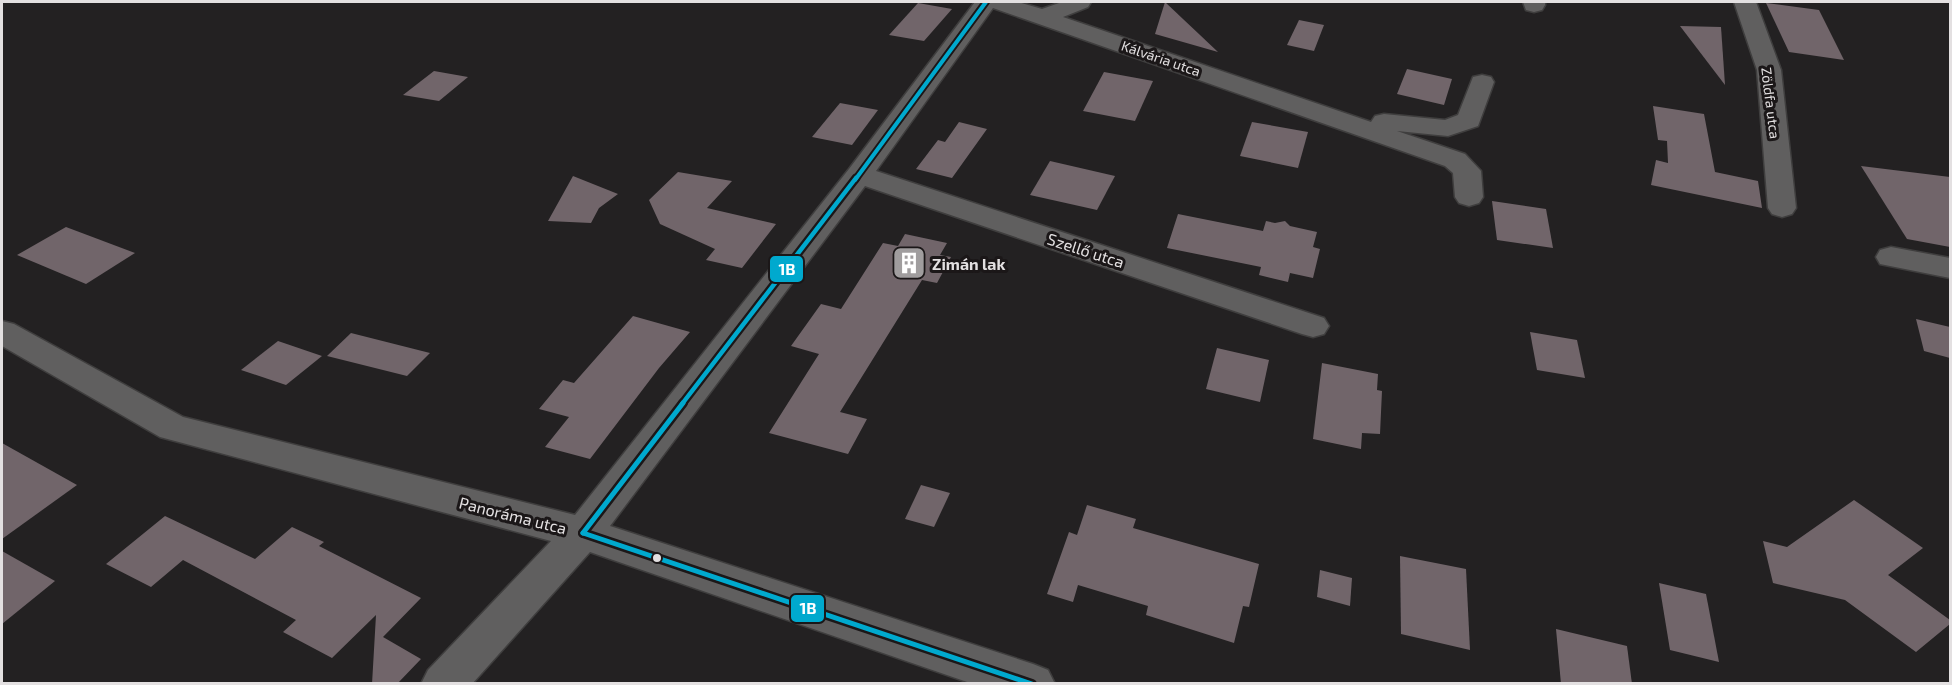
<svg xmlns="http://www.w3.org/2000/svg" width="1952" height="685" viewBox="0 0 1952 685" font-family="'Exo 2',sans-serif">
	<rect width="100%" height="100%" fill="#232122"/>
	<g fill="#71656a">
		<polygon points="1165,2 1218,52 1155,34"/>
		<polygon points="918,3 952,9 924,41 889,35"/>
		<polygon points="1766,3 1819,10 1844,60 1789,52"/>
		<polygon points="1299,20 1324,25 1314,51 1287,45"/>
		<polygon points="1680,26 1721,27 1725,85"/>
		<polygon points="1407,69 1452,79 1444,105 1397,94"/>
		<polygon points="434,71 468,77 439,101 403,95"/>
		<polygon points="1104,72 1153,81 1135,121 1083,111"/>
		<polygon points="840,103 878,110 852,145 812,137"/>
		<polygon points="1653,106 1704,114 1715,172 1758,181 1762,208 1651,185 1656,160 1668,163 1667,141 1658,140"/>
		<polygon points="959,122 987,129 952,178 916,169 938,140 945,142"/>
		<polygon points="1252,122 1308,132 1298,168 1240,156"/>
		<polygon points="1050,161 1115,176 1097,210 1030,195"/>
		<polygon points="1861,166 1950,177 1950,247 1907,239"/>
		<polygon points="678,172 732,181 707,208 776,224 742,268 706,260 715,249 660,224 649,200"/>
		<polygon points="573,176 618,194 599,208 591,223 548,221"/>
		<polygon points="1492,201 1546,209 1553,248 1497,240"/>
		<polygon points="1178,214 1263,231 1266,221 1275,223 1285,221 1290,226 1317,232 1313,247 1320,249 1313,278 1290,273 1288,282 1259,275 1261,267 1167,248"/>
		<polygon points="66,227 135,253 86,284 17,255"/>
		<polygon points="905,234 947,243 940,255 951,257 937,283 922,280 840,412 867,419 848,454 769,433 819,354 791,346 821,304 841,309 883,243 898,246"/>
		<polygon points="633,316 690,332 659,368 590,459 545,447 569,417 539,409 563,380 574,383"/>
		<polygon points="1916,319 1950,327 1950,358 1924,351"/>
		<polygon points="1530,332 1577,340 1585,378 1537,370"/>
		<polygon points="351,333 430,353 407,376 327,356"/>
		<polygon points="278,341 322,356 286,385 241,370"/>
		<polygon points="1217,348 1269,360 1260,402 1206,389"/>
		<polygon points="1322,363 1378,374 1377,390 1382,391 1380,434 1362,433 1361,449 1313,439"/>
		<polygon points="2,443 77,485 2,539"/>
		<polygon points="921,485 950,493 934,527 905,519"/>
		<polygon points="1854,500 1923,548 1888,575 1950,620 1950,624 1916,652 1845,600 1773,583 1763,541 1787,547"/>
		<polygon points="1087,505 1136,519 1133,528 1259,564 1249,607 1243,606 1234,643 1146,615 1148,606 1078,585 1073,602 1047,594 1069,532 1077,535"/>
		<polygon points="165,516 255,559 292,527 324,542 319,546 421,598 383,637 421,659 397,684 372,684 376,615 332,658 283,632 296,620 183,560 151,587 106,564"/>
		<polygon points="2,551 55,581 2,624"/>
		<polygon points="1400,556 1466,569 1470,650 1401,634"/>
		<polygon points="1320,570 1352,578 1350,606 1317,597"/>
		<polygon points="1659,583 1706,594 1719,662 1670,650"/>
		<polygon points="1556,629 1627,646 1632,684 1561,684"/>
	</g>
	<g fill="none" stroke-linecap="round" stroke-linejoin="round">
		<defs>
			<g id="street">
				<polygon points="975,2 1018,2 1042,9 1062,2 1091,2 1088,7 1063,17 1371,122 1375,116 1384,114 1445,120 1458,115 1473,77 1482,75 1491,77 1494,82 1478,126 1448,136 1397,131 1465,154 1481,171 1483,197 1479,203 1469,206 1459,203 1455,197 1453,173 1445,166 993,8 876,171 1324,318 1329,326 1324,334 1313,337 1302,334 865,186 610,526 1033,664 1048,670 1055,684 973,684 590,552 472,684 421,684 428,670 551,541 160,437 2,346 2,321 14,324 183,417 575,515 849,169"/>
				<polygon points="1523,2 1545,2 1545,5 1542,10 1534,12 1526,10"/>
				<polygon points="1734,2 1756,2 1781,70 1796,208 1792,214 1782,217 1772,214 1768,208 1757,70"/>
				<polygon points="1891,247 1950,258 1950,278 1880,264 1876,257 1880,250"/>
			</g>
		</defs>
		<use href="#street" stroke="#3f3e3e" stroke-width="3"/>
		<use href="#street" fill="#605f5f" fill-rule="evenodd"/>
		<defs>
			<polyline id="bus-1-far2" points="855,180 986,2"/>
			<polyline id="bus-1-far1" points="682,404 856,178"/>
			<g id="bus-1">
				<polyline points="583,533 683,403"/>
				<polyline points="583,533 1032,684"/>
			</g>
		</defs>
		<use href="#bus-1-far2" stroke="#1b1718" stroke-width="8"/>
		<use href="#bus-1-far1" stroke="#1b1718" stroke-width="9"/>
		<use href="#bus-1" stroke="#1b1718" stroke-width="10"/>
		<use href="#bus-1-far2" stroke="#00a9ce" stroke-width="4"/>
		<use href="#bus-1-far1" stroke="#00a9ce" stroke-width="4.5"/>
		<use href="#bus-1" stroke="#00a9ce" stroke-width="5"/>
	</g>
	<defs>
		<symbol id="building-square" viewBox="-11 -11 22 22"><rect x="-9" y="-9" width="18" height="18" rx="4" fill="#a09d9e" stroke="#1b1718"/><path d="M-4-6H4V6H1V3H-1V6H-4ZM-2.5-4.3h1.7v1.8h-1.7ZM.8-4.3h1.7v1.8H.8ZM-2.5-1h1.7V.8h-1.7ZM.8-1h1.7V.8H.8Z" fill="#fff"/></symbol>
	</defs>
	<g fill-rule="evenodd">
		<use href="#building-square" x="890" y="244" width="38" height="38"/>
	</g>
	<circle fill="#e3e0e1" stroke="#1b1718" stroke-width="2" cx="657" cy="558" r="5"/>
	<g text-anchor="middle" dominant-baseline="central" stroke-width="6" stroke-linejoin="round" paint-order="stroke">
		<g font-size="14" fill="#e3e0e1" stroke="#1b1718">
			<text transform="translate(1161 58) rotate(19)">Kálvária utca</text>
			<text transform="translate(1771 103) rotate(83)">Zöldfa utca</text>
		</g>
		<g font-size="16" fill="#e3e0e1" stroke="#1b1718">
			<text transform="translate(1086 250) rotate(18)">Szellő utca</text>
			<text transform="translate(513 515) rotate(14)">Panoráma utca</text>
		</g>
		<g font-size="16" font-weight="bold" fill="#e3e0e1" stroke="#1b1718" text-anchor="start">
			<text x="932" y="263">Zimán lak</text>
		</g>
	</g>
	<g stroke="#1b1718" stroke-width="2">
		<rect x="769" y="255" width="35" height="28" rx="6" fill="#00a9ce"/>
		<rect x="790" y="594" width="35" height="29" rx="6" fill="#00a9ce"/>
	</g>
	<g font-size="16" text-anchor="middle" font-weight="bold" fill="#fff">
		<text x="787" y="275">1B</text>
		<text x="808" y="614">1B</text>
	</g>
	<rect width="1952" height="685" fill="none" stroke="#e3e0e1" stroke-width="6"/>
</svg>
